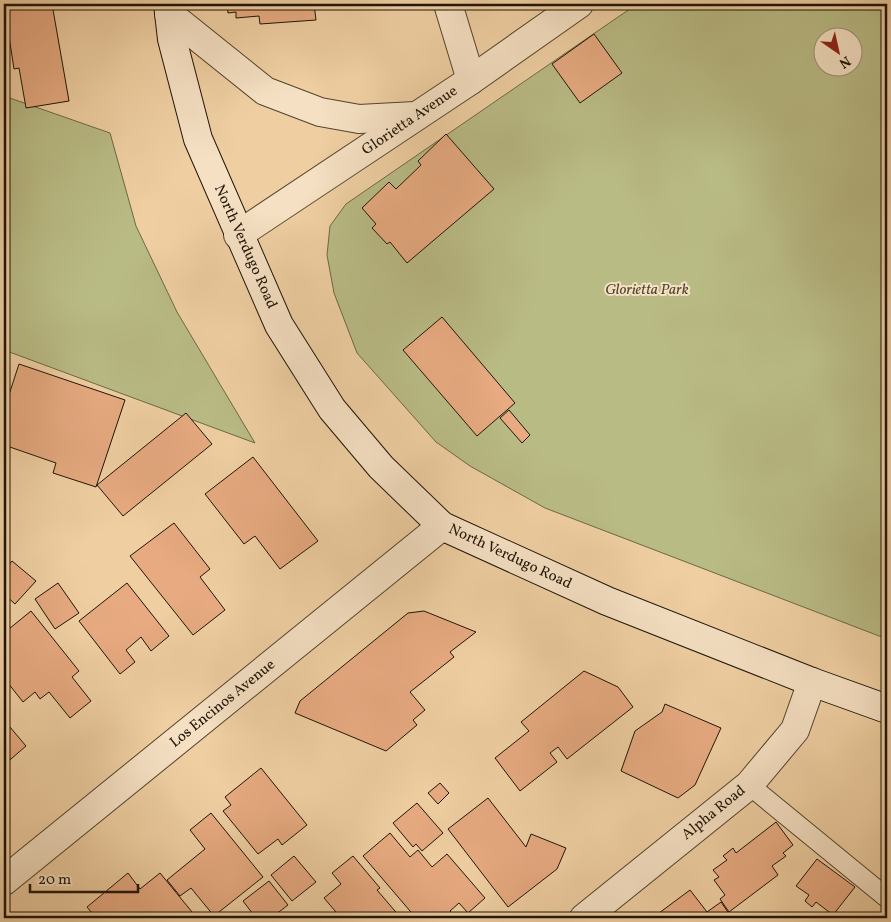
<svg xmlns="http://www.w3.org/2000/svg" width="891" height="922" viewBox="0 0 891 922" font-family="Vollkorn,serif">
	<rect width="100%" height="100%" fill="#efcfa2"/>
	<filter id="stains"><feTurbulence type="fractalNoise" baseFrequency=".004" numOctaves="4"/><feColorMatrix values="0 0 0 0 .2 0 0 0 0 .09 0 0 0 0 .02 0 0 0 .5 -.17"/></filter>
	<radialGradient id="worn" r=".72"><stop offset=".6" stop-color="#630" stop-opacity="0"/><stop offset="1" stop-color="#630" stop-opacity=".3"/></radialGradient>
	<g fill="#b9bb85" stroke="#6c6846" fill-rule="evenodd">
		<path d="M 637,4 L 887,4 L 887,639 L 545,508 L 470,466 L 436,442 L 357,353 L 334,293 L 327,255 L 330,226 L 346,204 ZM 824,38 L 854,38 L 854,68 L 824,68 Z"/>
		<polygon points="4,96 110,133 136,226 177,312 255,443 4,350"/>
	</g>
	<g fill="#e7aa81" stroke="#1f1406">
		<polygon points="4,4 52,4 69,101 26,108 19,68 14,69"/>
		<polygon points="227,4 314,4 316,20 260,24 259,16 236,18 236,12 228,13"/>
		<polygon points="594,34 622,73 580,103 552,64"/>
		<polygon points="446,134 494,189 407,263 390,242 387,244 372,228 376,224 362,208 389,182 396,189 421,165 418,161"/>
		<polygon points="442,317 515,403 477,436 403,350"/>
		<polygon points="19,364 125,400 96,487 53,473 56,463 4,445 4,404 6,404"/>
		<polygon points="509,410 530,435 522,443 500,418"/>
		<polygon points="186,413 212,444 123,516 97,485"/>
		<polygon points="253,457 318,541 280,569 255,536 244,544 205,494"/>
		<polygon points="174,523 210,569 200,577 225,610 193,635 130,556"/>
		<polygon points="12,561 36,581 15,604 4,594 4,571"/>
		<polygon points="58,583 79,613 55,629 35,599"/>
		<polygon points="127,583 169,636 151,651 141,637 126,650 135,662 120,674 79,621"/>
		<polygon points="31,611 79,671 72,677 91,701 70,718 49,692 40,699 35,692 23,702 4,678 4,633"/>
		<polygon points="424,611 476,632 450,652 454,657 410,692 425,710 413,720 417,725 386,751 295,713 300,701 408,613"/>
		<polygon points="584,671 618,687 633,707 567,759 558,747 550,753 557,762 520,791 495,758 529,731 521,722"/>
		<polygon points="665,704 721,728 695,785 678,798 621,771 635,731 662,712"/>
		<polygon points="4,720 26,746 4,765"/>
		<polygon points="261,768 307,825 282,845 278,839 258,854 223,811 231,805 225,797"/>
		<polygon points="440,783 449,793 438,804 428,793"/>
		<polygon points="488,798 526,847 531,834 566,848 557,869 508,907 448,829"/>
		<polygon points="417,803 443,833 422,851 416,844 413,847 393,823"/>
		<polygon points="211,813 263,877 214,916 191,888 180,896 167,880 205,849 190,830"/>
		<polygon points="776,822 793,845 783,853 786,856 772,866 778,875 729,912 720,899 725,895 714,880 719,877 713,870 727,860 723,856 733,848 736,853"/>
		<polygon points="390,833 410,857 418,850 432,867 447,854 485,898 468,913 459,903 450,911 456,918 416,918 363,856"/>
		<polygon points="294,856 316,882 292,901 271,875"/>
		<polygon points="353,856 380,888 377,890 401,918 341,918 324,898 341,884 332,873"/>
		<polygon points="817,859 855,887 833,915 816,902 812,907 805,901 809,895 796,886"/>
		<polygon points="128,873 140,889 160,873 197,918 96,918 87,907"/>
		<polygon points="269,881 288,905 271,918 256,918 243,901"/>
		<polygon points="690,890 707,912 721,902 732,918 644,918 653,912 655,916"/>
	</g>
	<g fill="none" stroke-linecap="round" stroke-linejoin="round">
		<defs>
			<polyline id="service" points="749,785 887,898"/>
			<g id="minor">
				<polyline points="448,4 471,80"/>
				<polyline points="169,14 265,91 320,112 359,119 415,116"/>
				<polyline points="238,235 471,80 579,4"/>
				<polyline points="4,881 442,526"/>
				<polyline points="584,918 749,785 795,730 812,682"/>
			</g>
			<polyline id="secondary" points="168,4 172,39 198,139 279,325 332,409 381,467 442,526 607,601 812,682 887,709"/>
		</defs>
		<use href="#service" stroke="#53432d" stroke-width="21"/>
		<use href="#minor" stroke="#53432d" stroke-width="30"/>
		<use href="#secondary" stroke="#1f1406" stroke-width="30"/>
		<use href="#service" stroke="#f5e0c3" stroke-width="19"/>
		<use href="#minor" stroke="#f5e0c3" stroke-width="28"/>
		<use href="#secondary" stroke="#f5e0c3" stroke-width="28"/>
	</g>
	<g text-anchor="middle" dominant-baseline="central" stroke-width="4" stroke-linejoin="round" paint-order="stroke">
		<g font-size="15" fill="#1f1406" stroke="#f5e0c3">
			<text transform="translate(410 121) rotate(-34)">Glorietta Avenue</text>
			<text transform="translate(245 247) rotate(66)">North Verdugo Road</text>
			<text transform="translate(510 557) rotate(25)">North Verdugo Road</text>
			<text transform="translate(223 704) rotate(-39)">Los Encinos Avenue</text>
			<text transform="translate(714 813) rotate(-39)">Alpha Road</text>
		</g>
		<g font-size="15" font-style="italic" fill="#4d462c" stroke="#f5e0c3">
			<text x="647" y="290">Glorietta Park</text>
		</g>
	</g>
	<rect width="891" height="922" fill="none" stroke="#efcfa2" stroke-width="20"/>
	<rect x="5" y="5" width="881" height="912" fill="none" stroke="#1f1406" stroke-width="2.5"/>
	<rect x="10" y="10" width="871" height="902" fill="none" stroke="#1f1406"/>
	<g transform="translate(838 52) rotate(146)"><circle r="24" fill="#f5e0c3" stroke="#9f8e77"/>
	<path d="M0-4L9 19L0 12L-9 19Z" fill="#8f2418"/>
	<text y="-8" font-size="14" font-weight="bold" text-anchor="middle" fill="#1f1406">N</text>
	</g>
	<path d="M30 884v8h108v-8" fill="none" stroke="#1f1406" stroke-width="2.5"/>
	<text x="38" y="884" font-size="15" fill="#1f1406" stroke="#f5e0c3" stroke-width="4" paint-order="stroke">20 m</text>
	<rect width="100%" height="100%" filter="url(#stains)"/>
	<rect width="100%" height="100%" fill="url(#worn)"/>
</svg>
